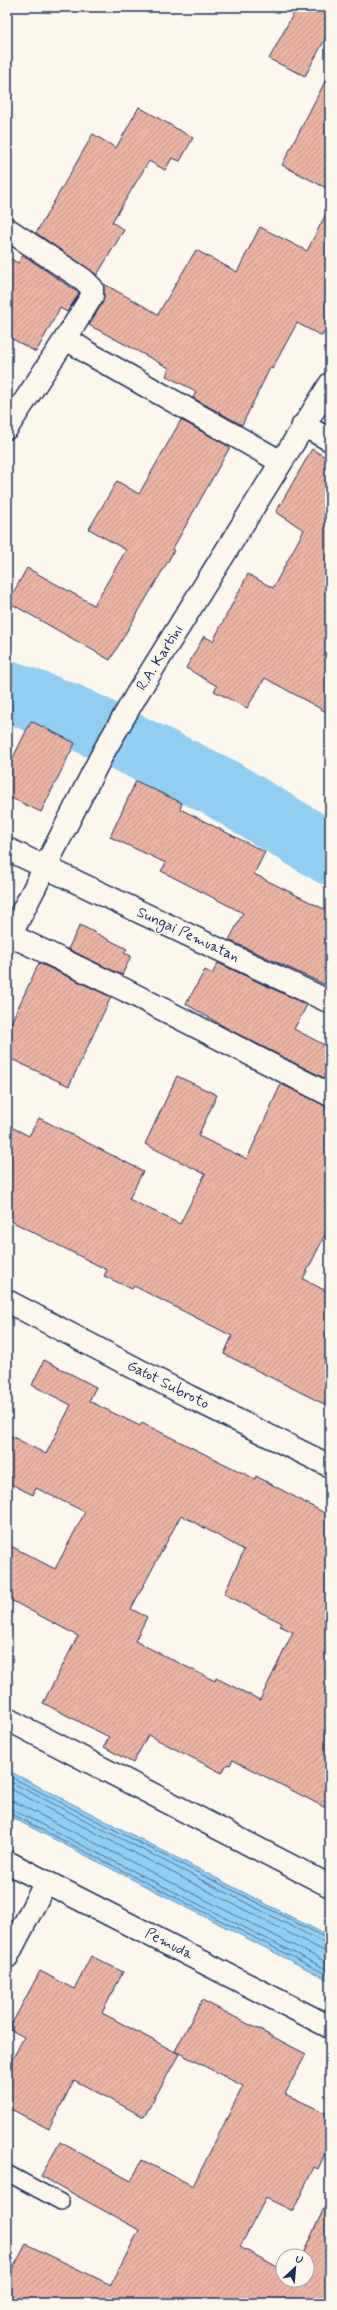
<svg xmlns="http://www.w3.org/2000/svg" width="337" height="2310" viewBox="0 0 337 2310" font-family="Mynerve,sans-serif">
	<defs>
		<pattern id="building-hatch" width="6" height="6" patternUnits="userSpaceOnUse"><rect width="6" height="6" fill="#ebb3a2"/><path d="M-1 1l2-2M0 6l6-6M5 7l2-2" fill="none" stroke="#c99a8e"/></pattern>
	</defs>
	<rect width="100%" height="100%" fill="#fbf7ec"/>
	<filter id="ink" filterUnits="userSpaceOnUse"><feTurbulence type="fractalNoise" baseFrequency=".025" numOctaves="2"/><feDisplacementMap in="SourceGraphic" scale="8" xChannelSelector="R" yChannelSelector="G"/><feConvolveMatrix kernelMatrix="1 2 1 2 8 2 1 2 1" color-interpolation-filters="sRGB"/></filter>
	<g filter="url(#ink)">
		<polygon fill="#90cff1" stroke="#618fb6" points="7,1770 330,1937 330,1981 7,1815"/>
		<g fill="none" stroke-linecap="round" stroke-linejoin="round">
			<g stroke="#4a6f99" stroke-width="1">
				<polyline points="7,1775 330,1940"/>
				<polyline points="7,1780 330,1946"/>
				<polyline points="7,1787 322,1950 330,1952"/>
				<polyline points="7,1801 15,1802 330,1964"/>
				<polyline points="7,1807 330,1971"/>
				<polyline points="7,1812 330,1976"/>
			</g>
			<polyline stroke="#90cff1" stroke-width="62" points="7,691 69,714 219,787 330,854"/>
		</g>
		<g fill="url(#building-hatch)" stroke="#1b2f5e" fill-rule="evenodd">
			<polygon points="297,7 330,7 330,30 305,76 269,59"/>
			<polygon points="330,72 330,190 282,165"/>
			<polygon points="139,107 193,138 180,161 172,158 165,170 149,161 112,222 124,230 97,275 36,233 93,134 116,148"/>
			<polygon points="330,206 330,321 322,336 297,323 272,369 270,368 242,425 193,398 196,392 194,390 166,376 169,368 89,325 103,302 104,284 158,314 196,250 237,272 260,227 307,251"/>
			<polygon points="23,255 79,293 67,312 60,308 36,352 7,336 7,257 18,263"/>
			<polygon points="181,420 230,447 172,550 174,551 110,660 8,602 27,568 94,605 126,550 89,529 117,481 139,494"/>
			<polygon points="312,449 330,460 330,714 265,678 247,708 214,691 217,686 186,668 204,636 213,641 248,574 273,588 304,530 276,512"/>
			<polygon points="31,721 75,743 41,812 7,796 7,770"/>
			<polygon points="136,781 182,803 180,809 265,852 254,874 330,912 330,987 229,940 243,913 161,871 166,863 110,837"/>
			<polygon points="80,925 127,949 124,953 131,956 122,975 68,949"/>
			<polygon points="39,963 111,997 69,1086 7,1057 7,1031"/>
			<polygon points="218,963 307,1005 294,1029 330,1048 330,1081 230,1030 186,1004 205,970 212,974"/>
			<polygon points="177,1076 217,1095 198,1136 247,1159 281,1084 330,1107 330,1225 303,1279 330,1293 330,1407 224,1354 232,1336 134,1286 132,1289 104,1276 107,1270 7,1219 7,1125 29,1136 39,1118 143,1171 129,1199 180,1224 205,1174 145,1144"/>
			<path d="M 44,1360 L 96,1387 L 89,1401 L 140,1426 L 142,1423 L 255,1479 L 256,1476 L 330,1516 L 330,1810 L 233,1760 L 230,1765 L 227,1764 L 222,1773 L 148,1735 L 133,1763 L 104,1747 L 109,1737 L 43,1703 L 78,1636 L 7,1598 L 7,1544 L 55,1569 L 85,1512 L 36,1488 L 33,1495 L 7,1482 L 7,1434 L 46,1454 L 71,1405 L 32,1385 ZM 181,1515 L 244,1550 L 224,1594 L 282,1623 L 280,1626 L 293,1632 L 260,1700 L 216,1678 L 215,1681 L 135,1641 L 147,1617 L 131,1609 Z"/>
			<polygon points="91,1956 123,1972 102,2013 179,2054 144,2117 74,2080 49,2129 7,2107 7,2070 24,2037 9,2029 40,1971 74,1989"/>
			<polygon points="202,2000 306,2054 285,2094 330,2115 330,2142 318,2169 314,2167 293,2211 266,2198 240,2247 283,2270 283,2280 307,2280 307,2256 302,2256 330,2195 330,2303 23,2303 7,2295 7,2280 26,2244 111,2285 139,2230 41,2176 60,2142 131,2181 142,2160 193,2186 243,2086 175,2051"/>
		</g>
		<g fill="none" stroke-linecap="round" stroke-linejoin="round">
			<defs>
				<polyline id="lane" points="7,2173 61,2202"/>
				<g id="street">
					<polyline points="7,229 84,280 92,288 92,296 66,338 88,353 281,462"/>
					<polyline points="303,425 330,440"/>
					<polyline points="7,428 66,338"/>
					<polyline points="7,849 330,1002"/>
					<polyline points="10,935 127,991 330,1095"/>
					<polyline points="7,1719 330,1886"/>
					<polyline points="7,1957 46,1882"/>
				</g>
				<g id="secondary">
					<polyline points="7,942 104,751 137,694 330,384"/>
					<polyline points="7,1301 190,1397 330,1466"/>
					<polyline points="7,1862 330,2027"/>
				</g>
			</defs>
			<use href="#lane" stroke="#1b2f5e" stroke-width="18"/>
			<use href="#street" stroke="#1b2f5e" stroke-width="25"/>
			<use href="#secondary" stroke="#1b2f5e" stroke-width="25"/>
			<use href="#lane" stroke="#fbf7ec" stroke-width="15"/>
			<use href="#street" stroke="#fbf7ec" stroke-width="22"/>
			<use href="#secondary" stroke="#fbf7ec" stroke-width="22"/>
		</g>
	</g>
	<g text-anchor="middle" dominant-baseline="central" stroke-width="3.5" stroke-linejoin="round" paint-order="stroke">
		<g font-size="15" fill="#1b2f5e" stroke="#fbf7ec">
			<text transform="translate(160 658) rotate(-58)">R.A. Kartini</text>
			<text transform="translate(188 935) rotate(25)">Sungai Pemuatan</text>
			<text transform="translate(168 1385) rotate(27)">Gatot Subroto</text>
			<text transform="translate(169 1944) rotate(27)">Pemuda</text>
		</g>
	</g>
	<rect width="337" height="2310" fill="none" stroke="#fbf7ec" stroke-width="24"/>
	<rect x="12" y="12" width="313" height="2286" fill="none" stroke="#1b2f5e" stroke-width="1.5" filter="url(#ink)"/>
	<g transform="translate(295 2268) rotate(26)"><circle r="19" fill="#fbf7ec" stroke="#a1a7b3"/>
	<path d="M0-3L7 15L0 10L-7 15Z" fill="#1b2f5e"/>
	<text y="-6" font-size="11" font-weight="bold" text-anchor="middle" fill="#1b2f5e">U</text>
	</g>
</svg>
